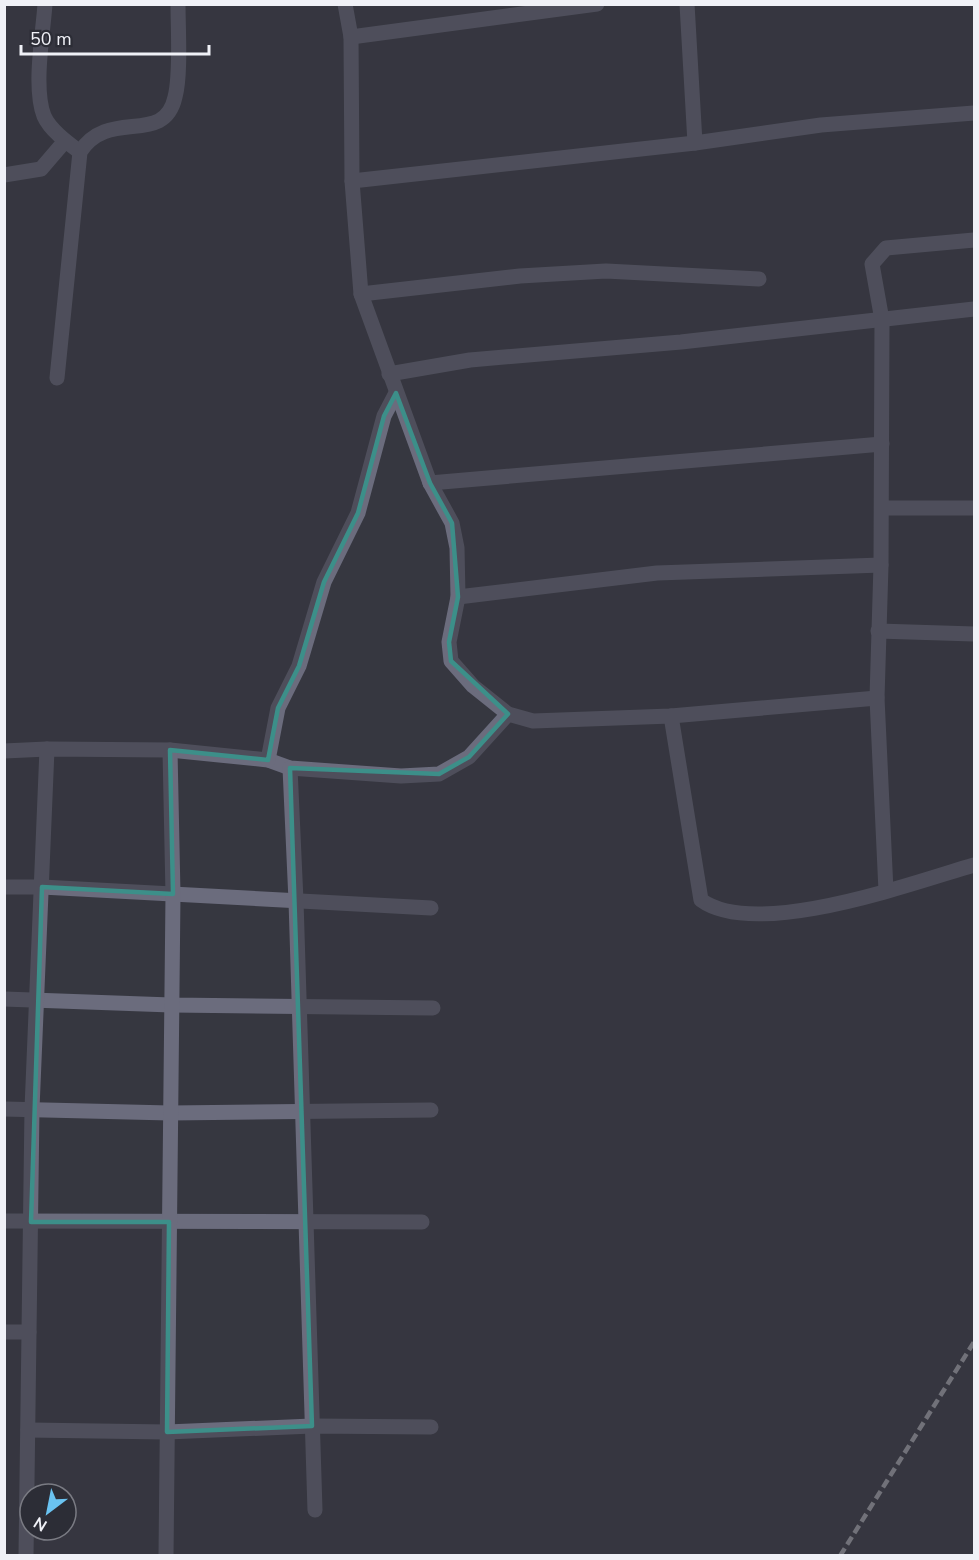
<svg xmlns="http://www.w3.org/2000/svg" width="979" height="1560" viewBox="0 0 979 1560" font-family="'Nunito Sans',sans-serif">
	<rect width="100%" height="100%" fill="#363740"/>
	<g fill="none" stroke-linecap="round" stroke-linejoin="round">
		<g stroke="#6b6c7d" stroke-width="15">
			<path d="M 45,4 C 43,34 33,88 44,116 C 50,130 68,143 80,152"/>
			<polyline points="345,4 351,37 352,181 361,294 430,483 452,523 457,548 458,597 449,642 451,661 473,686 508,714 533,721 671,716 877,698"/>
			<polyline points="687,4 695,143"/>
			<polyline points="351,37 597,4"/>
			<polyline points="4,175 41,169 65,141"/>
			<polyline points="352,181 695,143 821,125 974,113"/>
			<polyline points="361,294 520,276 606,271 759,279"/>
			<polyline points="389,374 470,360 681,342 974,309"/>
			<path d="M 57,378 L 80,152 C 109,107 164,147 175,97 C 181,75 178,29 178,4"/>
			<polyline points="430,483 882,444"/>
			<polyline points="882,508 974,508"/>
			<polyline points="458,597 657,573 881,565"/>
			<polyline points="878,631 974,634"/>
			<path d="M 671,716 L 701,900 C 756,940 912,883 974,865"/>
			<polyline points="4,751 47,749 170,750 268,760 290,768 401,776 439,774 469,757 508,714"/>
			<polyline points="268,760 278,708 299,666 324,582 358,513 384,416 396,393"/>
			<polyline points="290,768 296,901 315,1510"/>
			<polyline points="4,887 42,887 431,908"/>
			<polyline points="886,891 877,698 881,565 882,320 872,264 886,248 974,240"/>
			<polyline points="4,999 171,1005 433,1008"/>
			<polyline points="4,1109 170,1113 431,1110"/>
			<polyline points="4,1221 422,1222"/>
			<polyline points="4,1332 29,1332"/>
			<polyline points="28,1430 167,1432 312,1426 431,1427"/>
			<polyline points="26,1556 32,1109 47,749"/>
			<polyline points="166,1556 173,894 170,750"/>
		</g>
		<polyline stroke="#b8b9bf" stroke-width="4.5" stroke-dasharray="9 4.5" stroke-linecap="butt" points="840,1556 974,1342"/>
	</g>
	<path d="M0 0H979V1560H0ZM 396,393 L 430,483 L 452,523 L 458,597 L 449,642 L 451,661 L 508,714 L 469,757 L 439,774 L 290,768 L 312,1426 L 167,1432 L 169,1222 L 31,1222 L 42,887 L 173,894 L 170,750 L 268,760 L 278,708 L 299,666 L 324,582 L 358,513 L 384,416 Z" fill="#363740" fill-opacity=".55" fill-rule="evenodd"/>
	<path fill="none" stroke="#3c8f89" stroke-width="4.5" stroke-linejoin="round" d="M 396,393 L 430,483 L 452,523 L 458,597 L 449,642 L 451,661 L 508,714 L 469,757 L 439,774 L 290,768 L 312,1426 L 167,1432 L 169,1222 L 31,1222 L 42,887 L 173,894 L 170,750 L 268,760 L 278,708 L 299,666 L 324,582 L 358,513 L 384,416 Z"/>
	<rect width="979" height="1560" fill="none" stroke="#f0f1f7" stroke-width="12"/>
	<g transform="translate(48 1512) rotate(212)"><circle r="28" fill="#2c2d36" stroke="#7a7b83" stroke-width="1.5"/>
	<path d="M0-4.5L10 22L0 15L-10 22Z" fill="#6ac3f1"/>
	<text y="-9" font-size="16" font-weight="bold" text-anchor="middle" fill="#f0f1f7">N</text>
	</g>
	<path d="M21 45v9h188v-9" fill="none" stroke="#f0f1f7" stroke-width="3"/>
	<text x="30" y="45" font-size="18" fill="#f0f1f7" stroke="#2c2d36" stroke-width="4.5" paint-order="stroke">50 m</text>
</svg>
